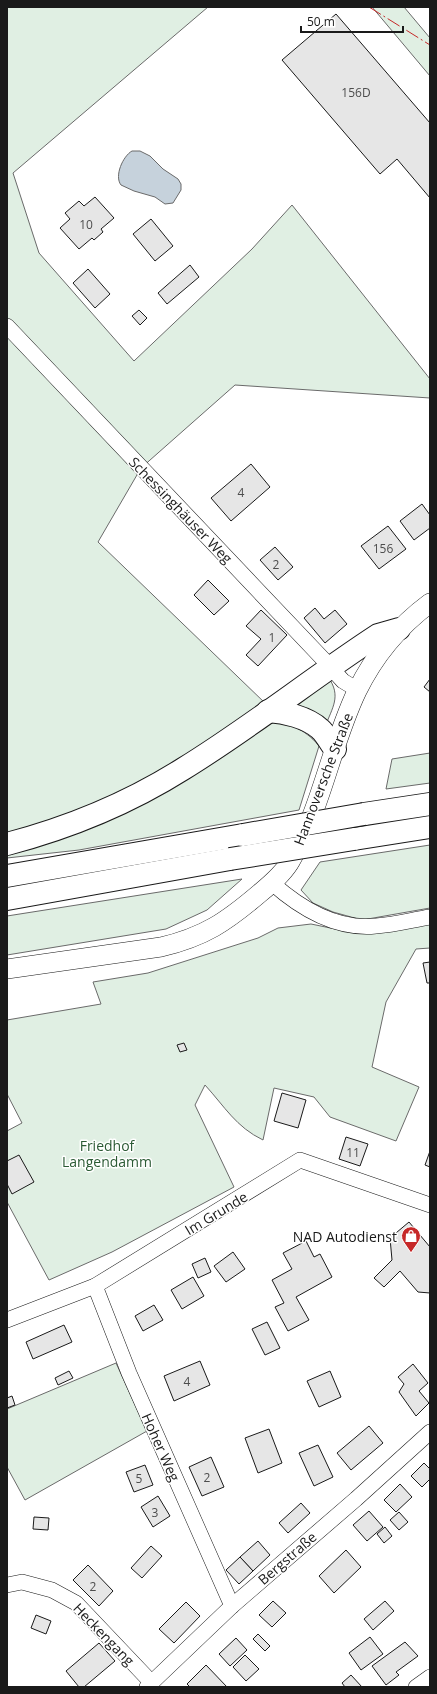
<svg xmlns="http://www.w3.org/2000/svg" width="437" height="1694" viewBox="0 0 437 1694" font-family="'Open Sans',sans-serif">
	<rect width="100%" height="100%" fill="#fff"/>
	<g fill="#e0efe3" stroke="#6a6a6a">
		<path d="M 7,7 L 208,7 L 13,173 L 39,253 L 134,361 L 252,249 L 292,205 L 430,379 L 430,398 L 235,385 L 141,468 L 98,542 L 266,704 C 275,711 284,720 294,726 C 304,732 311,736 319,746 L 299,810 L 79,850 L 7,858 Z"/>
		<polygon points="372,7 404,7 430,38 430,76"/>
		<path d="M 328,677 C 342,696 332,708 325,727 L 287,707 Z"/>
		<polygon points="430,753 430,783 386,789 392,759"/>
		<polygon points="430,845 430,908 362,920 333,912 313,903 301,890 320,862"/>
		<polygon points="242,879 207,910 166,929 7,955 7,916"/>
		<path d="M 311,924 L 345,931 L 430,924 L 430,948 L 416,949 L 386,1002 L 372,1067 L 419,1087 L 396,1141 L 330,1117 L 314,1097 L 274,1088 L 263,1140 C 236,1127 225,1107 205,1085 L 195,1105 L 234,1187 L 112,1252 L 49,1280 L 7,1202 L 7,1131 L 22,1123 L 7,1094 L 7,1020 L 101,1004 L 93,982 L 148,973 L 258,938 L 278,928 Z"/>
		<polygon points="116,1363 147,1431 25,1500 7,1467 7,1409"/>
	</g>
	<path fill="#c6d2dc" stroke="#6a6a6a" d="M 132,151 L 140,151 L 150,156 L 163,169 L 178,179 L 181,184 L 181,190 L 173,203 L 165,204 L 155,197 L 134,191 L 121,185 C 114,176 123,156 132,151 Z"/>
	<g fill="#e6e6e6" stroke="#1a1a1a">
		<polygon points="336,14 430,123 430,198 397,159 380,174 282,60"/>
		<polygon points="95,197 114,218 101,229 103,232 94,240 92,238 79,249 60,228 70,219 65,213 79,201 84,206"/>
		<polygon points="151,219 173,246 155,261 133,234"/>
		<polygon points="190,265 199,277 167,304 158,293"/>
		<polygon points="88,269 110,294 95,308 73,283"/>
		<polygon points="139,310 147,318 140,325 132,316"/>
		<polygon points="251,464 270,487 231,521 211,498"/>
		<polygon points="422,504 430,515 430,528 414,540 400,521"/>
		<polygon points="388,526 406,549 379,569 361,546"/>
		<polygon points="275,547 293,567 278,580 260,560"/>
		<polygon points="208,580 229,601 214,615 194,595"/>
		<polygon points="315,608 324,619 335,610 347,624 325,643 304,618"/>
		<polygon points="261,610 287,635 258,666 246,655 261,639 246,626"/>
		<polygon points="430,679 430,692 424,687"/>
		<polygon points="430,962 430,983 427,983 423,963"/>
		<polygon points="184,1043 187,1050 180,1052 177,1045"/>
		<polygon points="282,1093 306,1100 298,1128 274,1121"/>
		<polygon points="346,1137 368,1144 360,1166 339,1159"/>
		<polygon points="430,1151 430,1167 425,1165"/>
		<polygon points="19,1155 34,1182 12,1194 7,1184 7,1161"/>
		<polygon points="409,1222 430,1247 430,1293 418,1292 400,1271 384,1287 374,1278 392,1260 390,1238"/>
		<polygon points="306,1241 314,1257 320,1254 332,1277 296,1297 309,1320 288,1331 275,1307 284,1303 272,1280 292,1269 283,1253"/>
		<polygon points="233,1252 245,1269 226,1282 214,1266"/>
		<polygon points="205,1258 211,1272 198,1278 192,1264"/>
		<polygon points="193,1277 204,1296 182,1309 171,1290"/>
		<polygon points="154,1305 163,1320 143,1331 135,1316"/>
		<polygon points="267,1322 280,1348 265,1355 252,1329"/>
		<polygon points="64,1325 72,1342 33,1359 26,1342"/>
		<polygon points="200,1361 210,1385 174,1401 164,1376"/>
		<polygon points="413,1364 428,1383 419,1391 429,1403 416,1416 399,1392 404,1384 398,1377"/>
		<polygon points="69,1371 73,1378 58,1385 55,1378"/>
		<polygon points="330,1371 341,1397 319,1407 307,1381"/>
		<polygon points="12,1396 15,1405 7,1408 7,1398"/>
		<polygon points="369,1426 383,1443 351,1470 337,1453"/>
		<polygon points="269,1429 282,1463 258,1473 245,1438"/>
		<polygon points="318,1445 333,1477 314,1486 299,1453"/>
		<polygon points="211,1457 224,1487 202,1496 189,1467"/>
		<polygon points="424,1463 430,1469 430,1479 422,1487 411,1476"/>
		<polygon points="145,1465 153,1485 134,1492 126,1472"/>
		<polygon points="400,1484 412,1497 396,1512 384,1500"/>
		<polygon points="158,1496 170,1516 153,1527 141,1507"/>
		<polygon points="301,1503 310,1513 288,1533 279,1523"/>
		<polygon points="369,1511 383,1527 367,1541 353,1525"/>
		<polygon points="399,1512 408,1522 399,1530 390,1520"/>
		<polygon points="34,1517 49,1518 48,1530 33,1529"/>
		<polygon points="385,1527 392,1536 384,1543 377,1534"/>
		<polygon points="258,1541 270,1555 253,1571 240,1557"/>
		<polygon points="151,1546 162,1556 142,1578 131,1568"/>
		<polygon points="346,1550 361,1567 334,1593 319,1576"/>
		<polygon points="240,1557 253,1571 239,1584 226,1570"/>
		<polygon points="88,1565 113,1591 99,1606 73,1580"/>
		<polygon points="273,1601 286,1613 272,1627 259,1615"/>
		<polygon points="385,1601 394,1611 373,1630 364,1619"/>
		<polygon points="186,1602 200,1616 174,1643 159,1629"/>
		<polygon points="36,1615 51,1621 46,1634 31,1628"/>
		<polygon points="258,1634 270,1646 265,1651 253,1639"/>
		<polygon points="370,1637 383,1654 361,1670 349,1653"/>
		<polygon points="236,1638 247,1650 230,1666 219,1654"/>
		<polygon points="405,1642 418,1656 396,1672 399,1675 386,1685 372,1666"/>
		<polygon points="99,1643 115,1661 84,1687 79,1687 66,1671"/>
		<polygon points="245,1655 259,1669 246,1681 233,1667"/>
		<polygon points="206,1665 227,1687 190,1687 187,1684"/>
		<polygon points="351,1675 362,1687 345,1687 342,1683"/>
	</g>
	<g fill="none" stroke-linecap="round" stroke-linejoin="round">
		<defs>
			<g id="minor">
				<polyline points="7,326 323,659 343,681 358,690"/>
				<path d="M 272,883 C 300,908 336,930 376,926 C 394,925 412,920 430,917"/>
				<polyline points="95,1286 129,1373 232,1606"/>
				<polyline points="7,1320 95,1286 300,1160 430,1205"/>
				<polyline points="7,1585 22,1582 52,1590 76,1603 151,1682"/>
				<polyline points="147,1687 232,1606 356,1499 430,1432"/>
				<polyline points="416,1687 430,1677"/>
			</g>
			<path id="major" d="M 7,969 L 161,947 C 204,937 226,922 260,893 C 271,884 284,873 291,860 C 322,807 331,745 357,691 C 374,656 399,626 430,603"/>
			<g id="highway">
				<path d="M 268,711 C 284,712 307,717 320,729 C 326,734 330,743 335,749"/>
				<polyline points="364,814 430,804"/>
				<polyline points="354,839 430,827"/>
				<path d="M 7,844 C 68,828 129,803 183,769 C 250,728 312,678 378,635 L 399,629"/>
				<polyline points="7,876 243,835"/>
				<polyline points="7,899 230,859"/>
			</g>
		</defs>
		<use href="#minor" stroke="#1a1a1a" stroke-width="16"/>
		<use href="#major" stroke="#1a1a1a" stroke-width="20"/>
		<use href="#highway" stroke="#1a1a1a" stroke-width="24"/>
		<use href="#minor" stroke="#fff" stroke-width="15"/>
		<use href="#major" stroke="#fff" stroke-width="19"/>
		<use href="#highway" stroke="#fff" stroke-width="22"/>
		<defs>
			<g id="highway-bridge">
				<polyline points="243,835 364,814"/>
				<polyline points="230,859 354,839"/>
			</g>
		</defs>
		<use href="#highway-bridge" stroke="#1a1a1a" stroke-width="24" stroke-linecap="butt"/>
		<use href="#highway-bridge" stroke="#fff" stroke-width="22"/>
		<polyline stroke="#c62828" stroke-width="1" stroke-dasharray="14 3 2 3" stroke-linecap="butt" points="369,7 430,45"/>
	</g>
	<defs>
		<symbol id="shop-pin" viewBox="-11 -11 22 30"><path d="M0 17L-7.5 6A9.5 9.5 0 1 1 7.5 6Z" fill="#c62828" stroke="#fff"/><path d="M-5-2.5h2.3a2.7 3.5 0 0 1 5.4 0H5L5.5 6h-11ZM-1.5-2.5h3a1.5 2.3 0 0 0-3 0Z" fill="#fff"/></symbol>
	</defs>
	<g fill-rule="evenodd">
		<use href="#shop-pin" x="400" y="1225" width="22" height="30"/>
	</g>
	<g text-anchor="middle" dominant-baseline="central" stroke-width="3" stroke-linejoin="round" paint-order="stroke">
		<g font-size="12" fill="#4d4d4d">
			<text x="356" y="92">156D</text>
			<text x="86" y="224">10</text>
			<text x="241" y="492">4</text>
			<text x="383" y="548">156</text>
			<text x="276" y="564">2</text>
			<text x="272" y="637">1</text>
			<text x="353" y="1152">11</text>
			<text x="187" y="1381">4</text>
			<text x="207" y="1477">2</text>
			<text x="139" y="1478">5</text>
			<text x="155" y="1512">3</text>
			<text x="93" y="1586">2</text>
		</g>
		<g font-size="14" fill="#1a1a1a" stroke="#fff">
			<text transform="translate(181 510) rotate(46)">Schessinghäuser Weg</text>
			<text transform="translate(323 779) rotate(-69)">Hannoversche Straße</text>
			<text transform="translate(216 1213) rotate(-31)">Im Grunde</text>
			<text transform="translate(161 1447) rotate(66)">Hoher Weg</text>
			<text transform="translate(287 1558) rotate(-41)">Bergstraße</text>
			<text transform="translate(104 1634) rotate(46)">Heckengang</text>
		</g>
		<g font-size="14" fill="#2b5a34" stroke="#fff">
			<text x="107" y="1145">Friedhof<tspan x="107" dy="16">Langendamm</tspan></text>
		</g>
		<g font-size="14" fill="#1a1a1a" stroke="#fff" text-anchor="end">
			<text x="397" y="1236">NAD Autodienst</text>
		</g>
	</g>
	<rect width="437" height="1694" fill="none" stroke="#1a1a1a" stroke-width="16"/>
	<path d="M301 26v6h102v-6" fill="none" stroke="#1a1a1a" stroke-width="2"/>
	<text x="307" y="26" font-size="12" fill="#1a1a1a" stroke="#ffffff" stroke-width="3" paint-order="stroke">50 m</text>
</svg>
